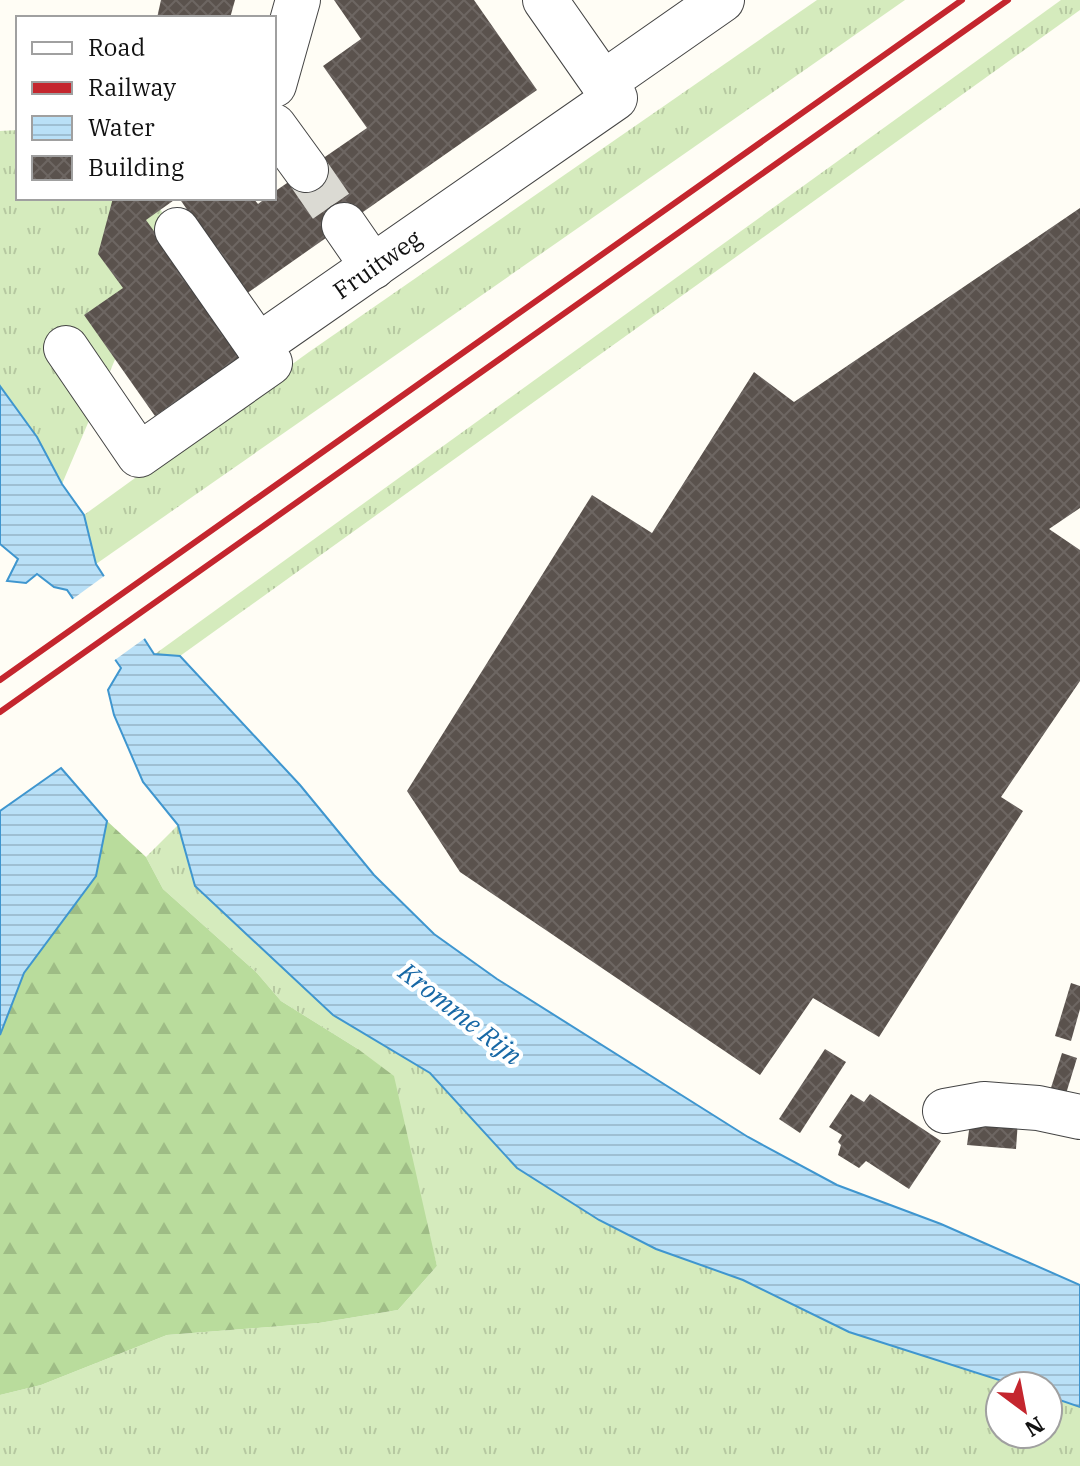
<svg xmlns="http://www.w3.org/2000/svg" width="1080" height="1466" viewBox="0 0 1080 1466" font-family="'IBM Plex Serif',serif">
	<defs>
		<pattern id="grass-tufts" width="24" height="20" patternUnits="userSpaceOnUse" patternTransform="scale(2)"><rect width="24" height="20" fill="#d5ebbd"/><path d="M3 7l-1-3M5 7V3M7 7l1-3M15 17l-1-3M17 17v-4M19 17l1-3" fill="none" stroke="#b6c8a1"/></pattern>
		<pattern id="forest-firs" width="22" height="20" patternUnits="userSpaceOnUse" patternTransform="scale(2)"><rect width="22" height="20" fill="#b9dc9c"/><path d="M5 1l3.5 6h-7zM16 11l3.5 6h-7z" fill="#9ebc85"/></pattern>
		<pattern id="water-rules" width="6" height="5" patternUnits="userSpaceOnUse" patternTransform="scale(2)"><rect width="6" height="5" fill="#b9e0f7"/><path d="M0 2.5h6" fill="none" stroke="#9ebfd3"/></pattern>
		<pattern id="building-cross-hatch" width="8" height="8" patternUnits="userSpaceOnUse" patternTransform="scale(2)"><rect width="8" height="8" fill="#5a524d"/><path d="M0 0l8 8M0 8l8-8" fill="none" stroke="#6d6662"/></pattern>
	</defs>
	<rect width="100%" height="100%" fill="#fffdf5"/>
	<g fill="url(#grass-tufts)">
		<polygon points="817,0 905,0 96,564 84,515 309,352"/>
		<polygon points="1061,0 1080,0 1080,10 180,656 155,654"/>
		<polygon points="18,130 18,198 154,198 171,228 62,484 37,437 0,386 0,131"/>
		<polygon points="178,825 195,886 333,1015 430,1073 517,1168 599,1220 656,1249 743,1280 849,1332 1018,1386 1000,1386 1000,1434 1048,1434 1048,1396 1080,1407 1080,1466 0,1466 0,1395 41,1385 167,1335 319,1323 398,1310 437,1266 419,1197 358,1049 281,1001 257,973 163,889 146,857"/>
	</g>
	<polygon fill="url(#forest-firs)" points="107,821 146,857 163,889 257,973 281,1001 358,1049 394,1076 437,1266 398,1310 319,1323 167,1335 41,1385 0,1395 0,1035 24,973 96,876"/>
	<g fill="url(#water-rules)" stroke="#3f96cf" stroke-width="2">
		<polygon points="0,386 37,437 62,484 84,515 96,564 154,654 180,656 300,785 374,875 434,934 497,979 748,1137 837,1185 941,1224 1080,1285 1080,1407 1048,1396 1048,1386 1018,1386 849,1332 743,1280 656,1249 599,1220 517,1168 430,1073 333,1015 195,886 178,825 143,782 114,715 108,690 121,668 67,590 54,587 37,574 26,583 7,581 18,559 0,544"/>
		<polygon points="61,768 107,821 96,876 24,973 0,1035 0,811"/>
	</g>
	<polygon fill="#fffdf5" points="107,574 148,636 112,662 70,601"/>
	<g fill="url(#building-cross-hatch)">
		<polygon points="161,0 235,0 230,18 157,18"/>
		<polygon points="334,0 474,0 537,90 246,294 179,198 253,198 258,204 266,198 274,198 274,192 367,128 323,66 361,39"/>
		<polygon points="113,198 177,198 146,220 245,358 199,390 197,387 155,416 84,315 123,288 98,254"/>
		<polygon points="1080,208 1080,508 1049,529 1080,550 1080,681 1001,797 1023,811 879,1037 813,998 760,1075 460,872 407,791 592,495 652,533 754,372 794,402"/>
		<polygon points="1071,983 1080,986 1080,1009 1071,1041 1055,1036"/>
		<polygon points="825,1049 846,1062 800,1133 779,1119"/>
		<polygon points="1062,1053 1077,1058 1065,1097 1050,1091"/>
		<polygon points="851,1094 864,1102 870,1094 941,1141 909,1189 866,1161 859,1168 838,1155 841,1145 838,1142 842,1135 829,1127"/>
		<polygon points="971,1116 1018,1120 1016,1149 967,1145"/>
	</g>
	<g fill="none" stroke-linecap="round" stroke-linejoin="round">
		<polyline stroke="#dbdad3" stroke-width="44" stroke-dasharray="44 22" stroke-linecap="butt" points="306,170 344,225"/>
		<defs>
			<g id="minor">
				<polyline points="545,0 603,83"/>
				<polyline points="274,85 298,0"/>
				<polyline points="274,126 306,170"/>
				<polyline points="344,225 373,267"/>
				<polyline points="177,230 258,346"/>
				<polyline points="66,348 139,455 270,363 258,346 615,98 603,83 722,0"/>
				<polyline points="945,1111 984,1104 1038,1108 1080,1117"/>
			</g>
		</defs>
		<use href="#minor" stroke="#444" stroke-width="46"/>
		<use href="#minor" stroke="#fff" stroke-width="44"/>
		<g stroke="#c4262e" stroke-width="6">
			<polyline points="0,680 962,0"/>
			<polyline points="0,712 1008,0"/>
		</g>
	</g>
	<g text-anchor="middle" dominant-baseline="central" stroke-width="8" stroke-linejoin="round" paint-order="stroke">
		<g font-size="24" fill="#111" stroke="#fff">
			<text transform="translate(377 264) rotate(-35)">Fruitweg</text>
		</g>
		<g font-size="26" font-style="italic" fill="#1768a6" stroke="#fff">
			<text transform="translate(461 1013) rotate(38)">Kromme Rijn</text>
		</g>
	</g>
	<rect x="16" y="16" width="260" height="184" fill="#ffffff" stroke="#a0a0a0" stroke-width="2"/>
	<rect x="32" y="42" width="40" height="12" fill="#ffffff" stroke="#a0a0a0" stroke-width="2"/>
	<text x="88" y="56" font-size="24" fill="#111111">Road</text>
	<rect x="32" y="82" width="40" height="12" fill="#c4262e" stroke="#a0a0a0" stroke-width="2"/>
	<text x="88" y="96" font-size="24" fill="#111111">Railway</text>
	<rect x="32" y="116" width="40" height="24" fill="url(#water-rules)" stroke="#a0a0a0" stroke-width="2"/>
	<text x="88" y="136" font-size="24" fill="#111111">Water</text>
	<rect x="32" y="156" width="40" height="24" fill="url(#building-cross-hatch)" stroke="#a0a0a0" stroke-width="2"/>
	<text x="88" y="176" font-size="24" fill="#111111">Building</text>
	<g transform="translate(1024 1410) rotate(148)"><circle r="38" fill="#ffffff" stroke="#a0a0a0" stroke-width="2"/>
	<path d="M0-6L14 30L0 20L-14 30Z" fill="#c4262e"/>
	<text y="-12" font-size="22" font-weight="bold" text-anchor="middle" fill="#111111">N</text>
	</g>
</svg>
